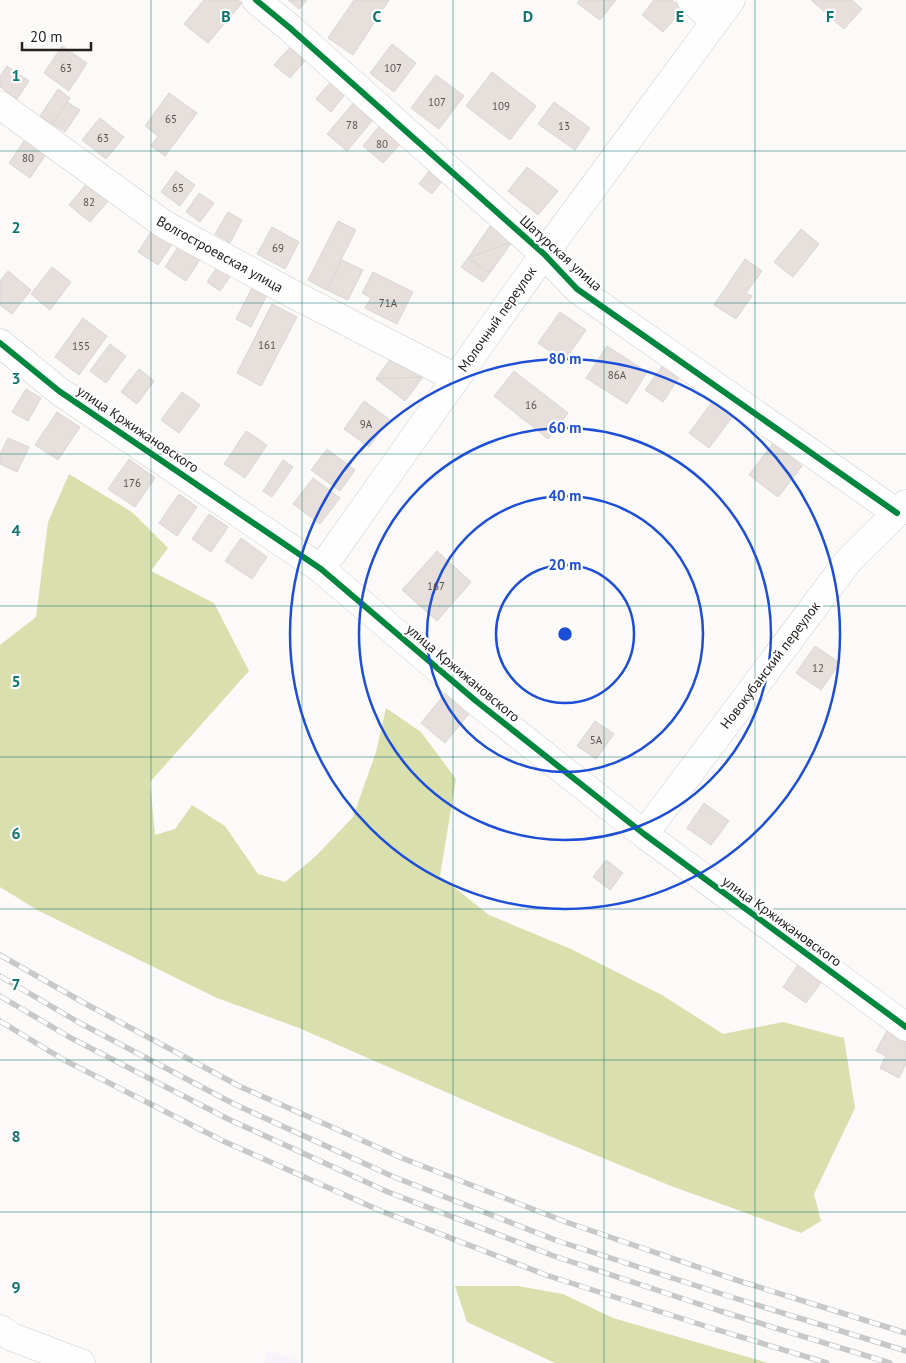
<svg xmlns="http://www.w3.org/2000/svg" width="906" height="1363" viewBox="0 0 906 1363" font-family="'PT Sans',sans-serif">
	<rect width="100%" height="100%" fill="#fcfaf8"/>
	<polygon fill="#f8f2fb" points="268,1350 302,1363 264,1363"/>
	<g fill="#d9e0ae">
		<polygon points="69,474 132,512 168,548 151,571 214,603 249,671 150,782 155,835 175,829 192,805 225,826 258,874 285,882 317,855 353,817 376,752 386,708 421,732 456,779 440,876 489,915 571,949 662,995 723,1034 783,1022 844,1038 855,1108 814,1194 821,1221 801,1233 671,1186 503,1117 299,1028 217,998 37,910 0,887 0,645 36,617 48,522"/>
		<polygon points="455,1286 518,1286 563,1294 613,1318 768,1363 555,1363 467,1322"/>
	</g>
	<g fill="#e7dfdc" stroke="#d9d6d4">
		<polygon points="204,0 238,0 242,3 208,43 184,24"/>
		<polygon points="288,0 307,0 299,9"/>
		<polygon points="354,0 389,0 353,55 328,38"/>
		<polygon points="580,0 616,0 600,20 577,3"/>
		<polygon points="654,0 672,0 683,9 663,32 642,15"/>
		<polygon points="811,0 852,0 862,9 844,29"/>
		<polygon points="294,43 309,56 290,78 274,65"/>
		<polygon points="392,44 416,63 394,92 370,73"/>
		<polygon points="62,46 87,63 69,91 44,73"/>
		<polygon points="7,66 29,81 17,99 0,87 0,76"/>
		<polygon points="492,72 536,106 510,140 466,106"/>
		<polygon points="436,75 464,96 439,129 411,108"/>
		<polygon points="332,80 347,92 331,112 316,99"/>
		<polygon points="58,89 70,98 52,124 40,116"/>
		<polygon points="169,93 197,113 165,156 151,146 158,136 145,126"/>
		<polygon points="356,100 376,116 347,151 327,134"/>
		<polygon points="67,102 80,110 65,132 52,124"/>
		<polygon points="554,102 590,128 575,150 538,124"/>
		<polygon points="100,118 124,137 106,159 82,140"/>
		<polygon points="381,124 402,142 383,163 363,146"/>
		<polygon points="26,138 47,153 30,178 9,163"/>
		<polygon points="432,167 445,177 432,194 419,184"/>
		<polygon points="527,167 558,191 538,215 508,191"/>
		<polygon points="176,171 195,185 180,206 161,192"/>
		<polygon points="88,182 109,200 90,222 69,205"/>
		<polygon points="199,193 214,203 200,222 186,212"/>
		<polygon points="228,212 242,220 230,243 215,234"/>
		<polygon points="338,221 356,230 326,290 308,280"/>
		<polygon points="490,226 512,242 468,258"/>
		<polygon points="272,227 299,242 285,269 257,254"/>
		<polygon points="153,229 173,243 158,265 138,252"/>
		<polygon points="801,229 819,244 793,277 774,262"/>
		<polygon points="512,242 490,273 468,258"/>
		<polygon points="180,244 201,258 186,281 165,267"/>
		<polygon points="468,258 490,273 483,282 461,267"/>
		<polygon points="745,259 762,271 746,293 752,296 736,319 714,305"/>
		<polygon points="342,260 363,270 348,300 327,290"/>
		<polygon points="52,267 71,282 50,310 31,294"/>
		<polygon points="217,267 231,275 220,291 207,282"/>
		<polygon points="8,271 31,290 12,314 0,305 0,281"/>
		<polygon points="373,272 413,292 397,324 365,308 371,298 362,293"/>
		<polygon points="254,284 269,291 251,327 236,319"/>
		<polygon points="272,304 297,317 261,386 237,373"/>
		<polygon points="560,312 586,330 564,361 538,343"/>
		<polygon points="83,318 107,336 79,375 55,357"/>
		<polygon points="110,344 126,356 106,383 90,371"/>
		<polygon points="607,346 647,372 627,404 586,378"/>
		<polygon points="393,355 423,377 376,379"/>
		<polygon points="663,365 680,376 663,402 645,390"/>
		<polygon points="139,369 154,381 137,404 121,392"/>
		<polygon points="514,371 568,413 548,439 494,396"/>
		<polygon points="423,377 405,401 376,379"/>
		<polygon points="26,389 41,398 28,421 12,412"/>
		<polygon points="182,392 200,405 179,433 161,420"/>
		<polygon points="364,401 389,419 369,447 344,429"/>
		<polygon points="713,401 733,416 709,448 689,433"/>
		<polygon points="57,412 80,427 58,460 35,445"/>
		<polygon points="246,431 267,445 245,478 224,464"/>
		<polygon points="8,438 29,447 17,472 0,464 0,454"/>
		<polygon points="773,443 802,466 778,497 749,475"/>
		<polygon points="327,449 355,470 340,491 311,470"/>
		<polygon points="129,459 155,478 135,507 108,489"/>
		<polygon points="283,460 293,467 272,497 263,491"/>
		<polygon points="313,478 340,498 320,524 293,504"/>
		<polygon points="179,494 197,507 177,536 159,523"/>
		<polygon points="209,514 228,527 211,552 192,539"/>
		<polygon points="241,538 267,557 252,579 225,561"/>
		<polygon points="437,551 471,582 437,621 402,590"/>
		<polygon points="815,646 840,663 821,690 796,673"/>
		<polygon points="448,690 472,710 445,743 421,723"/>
		<polygon points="595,721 614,734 596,759 577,746"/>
		<polygon points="704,803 729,821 711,845 687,828"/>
		<polygon points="606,860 623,873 610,890 593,877"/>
		<polygon points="798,965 822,981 806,1003 783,987"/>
		<polygon points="888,1029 906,1038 906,1064 899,1078 880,1068 886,1056 876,1051"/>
	</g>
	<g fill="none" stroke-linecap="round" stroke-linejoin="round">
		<defs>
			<g id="minor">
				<polyline points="256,0 290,28 544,254 577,289 897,513"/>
				<polyline points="691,0 715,21"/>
				<polyline points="0,105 165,225 287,291 456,378"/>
				<polyline points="0,343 59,391 321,569 476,701 644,834 906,1027"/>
				<polyline points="321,569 544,254 731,0"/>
				<polyline points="644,834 849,560 906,504"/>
				<polyline points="0,1329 12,1337 81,1363"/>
			</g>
		</defs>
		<use href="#minor" stroke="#d1cdcb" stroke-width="29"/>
		<use href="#minor" stroke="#fffefe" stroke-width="28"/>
		<defs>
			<g id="rail">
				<polyline points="0,955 86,1004 241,1087 402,1158 566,1222 733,1279 906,1333"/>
				<polyline points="0,976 78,1022 234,1104 394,1177 558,1241 728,1296 906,1351"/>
				<polyline points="0,996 71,1038 228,1119 388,1192 554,1256 720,1311 890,1363"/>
				<polyline points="0,1021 64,1060 223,1141 381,1211 546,1275 708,1327 827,1363"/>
			</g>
		</defs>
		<use href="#rail" stroke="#c9c8c8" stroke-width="5.5"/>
		<use href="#rail" stroke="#fff" stroke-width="4" stroke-dasharray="11" stroke-linecap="butt"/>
		<defs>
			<g id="cycleway">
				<polyline points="256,0 290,28 544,254 577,289 897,513"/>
				<polyline points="0,343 59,391 321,569 476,701 644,834 906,1027"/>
			</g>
		</defs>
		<use href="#cycleway" stroke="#fff" stroke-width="9"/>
		<use href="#cycleway" stroke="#00873e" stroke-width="6"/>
	</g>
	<path fill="none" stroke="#0f766e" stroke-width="1" stroke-opacity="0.55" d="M 151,0 L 151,1363M 302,0 L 302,1363M 453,0 L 453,1363M 604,0 L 604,1363M 755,0 L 755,1363M 0,151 L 906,151M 0,303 L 906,303M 0,454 L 906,454M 0,606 L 906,606M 0,757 L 906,757M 0,909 L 906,909M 0,1060 L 906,1060M 0,1212 L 906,1212"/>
	<g fill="none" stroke="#1d4ed8" stroke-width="2.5">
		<circle cx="565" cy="634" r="69"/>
		<circle cx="565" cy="634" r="138"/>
		<circle cx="565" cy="634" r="206"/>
		<circle cx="565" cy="634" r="275"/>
	</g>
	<g text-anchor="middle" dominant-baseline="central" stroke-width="4.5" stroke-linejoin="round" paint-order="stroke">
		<g font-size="11" fill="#585250">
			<text x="66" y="68">63</text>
			<text x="393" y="68">107</text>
			<text x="437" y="102">107</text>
			<text x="501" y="106">109</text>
			<text x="171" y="119">65</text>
			<text x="352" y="125">78</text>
			<text x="564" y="126">13</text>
			<text x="103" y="138">63</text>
			<text x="382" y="144">80</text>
			<text x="28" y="158">80</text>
			<text x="178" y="188">65</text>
			<text x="89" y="202">82</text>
			<text x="278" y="248">69</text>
			<text x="388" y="303">71А</text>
			<text x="267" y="345">161</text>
			<text x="81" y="346">155</text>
			<text x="617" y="375">86А</text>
			<text x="531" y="405">16</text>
			<text x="366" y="424">9А</text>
			<text x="132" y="483">176</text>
			<text x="436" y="586">167</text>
			<text x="818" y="668">12</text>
			<text x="596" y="740">5А</text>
		</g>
		<g font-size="14" fill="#25211f" stroke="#fff">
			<text transform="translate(561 253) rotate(42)">Шатурская улица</text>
			<text transform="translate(220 254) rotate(29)">Волгостроевская улица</text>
			<text transform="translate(497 319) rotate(-55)">Молочный переулок</text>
			<text transform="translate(138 429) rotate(34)">улица Кржижановского</text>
			<text transform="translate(770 665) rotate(-53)">Новокубанский переулок</text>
			<text transform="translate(463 673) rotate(40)">улица Кржижановского</text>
			<text transform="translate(782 921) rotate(36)">улица Кржижановского</text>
		</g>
	</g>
	<g font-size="16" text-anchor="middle" font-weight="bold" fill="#0f766e" stroke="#fff" stroke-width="4.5" stroke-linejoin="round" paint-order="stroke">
		<text x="226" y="22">B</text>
		<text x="377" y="22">C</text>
		<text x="528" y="22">D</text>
		<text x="680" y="22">E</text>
		<text x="830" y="22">F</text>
		<text x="16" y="81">1</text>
		<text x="16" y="233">2</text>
		<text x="16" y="384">3</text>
		<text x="16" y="536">4</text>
		<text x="16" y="687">5</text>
		<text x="16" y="839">6</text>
		<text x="16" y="990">7</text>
		<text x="16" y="1142">8</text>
		<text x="16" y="1293">9</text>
	</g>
	<circle cx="565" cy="634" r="8" fill="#1d4ed8" stroke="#fff" stroke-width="2.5"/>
	<g font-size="15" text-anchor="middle" font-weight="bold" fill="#1d4ed8" stroke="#fff" stroke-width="4.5" stroke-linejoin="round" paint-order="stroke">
		<text x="565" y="364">80 m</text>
		<text x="565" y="433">60 m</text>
		<text x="565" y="501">40 m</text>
		<text x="565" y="570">20 m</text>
	</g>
	<path d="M22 42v8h69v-8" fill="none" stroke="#25211f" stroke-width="2.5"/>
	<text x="30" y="42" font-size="15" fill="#25211f" stroke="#ffffff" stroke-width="4" paint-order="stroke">20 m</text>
</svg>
